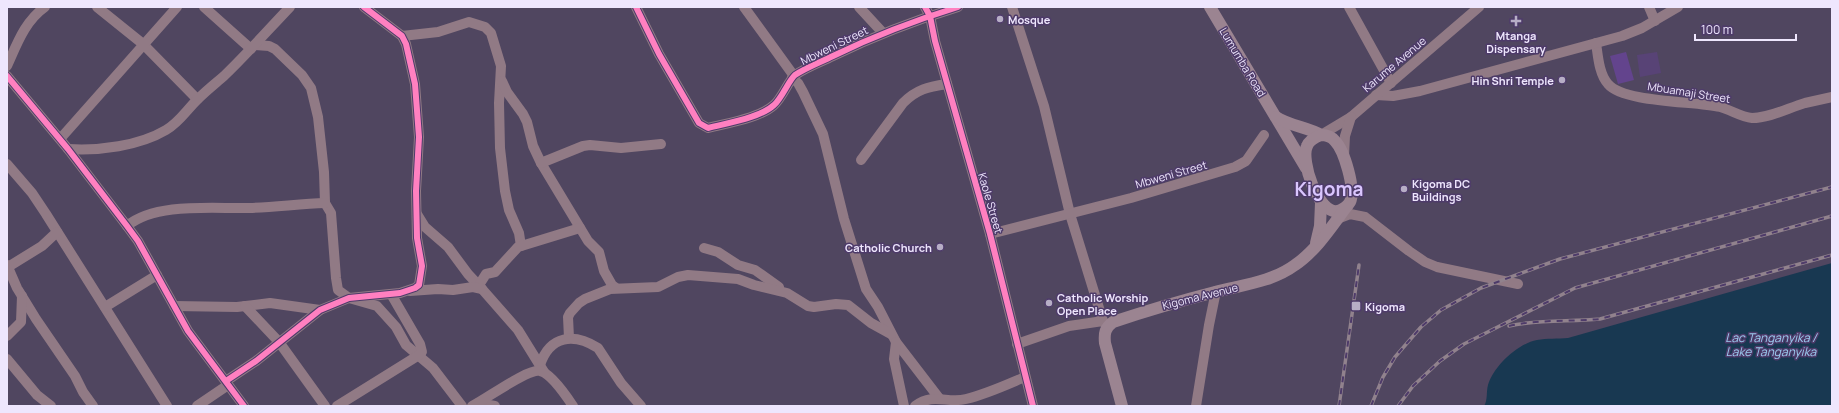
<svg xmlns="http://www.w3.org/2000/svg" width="1839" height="413" viewBox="0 0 1839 413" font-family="Manrope,sans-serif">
	<rect width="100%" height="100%" fill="#504660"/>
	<polygon fill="#584376" points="1657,52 1661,73 1640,77 1637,55"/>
	<polygon fill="#63448d" points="1626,52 1634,80 1618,84 1610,56"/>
	<path fill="#183851" d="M 1832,263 L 1832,406 L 1484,406 C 1488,400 1486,392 1488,385 C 1494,366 1517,344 1537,340 C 1547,338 1558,339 1568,338 Z"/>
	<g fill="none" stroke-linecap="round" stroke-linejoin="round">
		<g stroke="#917a85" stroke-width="10">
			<polyline points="97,7 143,44 197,99"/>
			<polyline points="204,7 251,49"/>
			<path d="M 636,7 L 659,54 L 699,123 L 708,128 C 727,123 760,118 774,105 C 782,98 789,80 795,75 C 807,67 821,62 833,56 C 874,36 916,20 958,7"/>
			<polyline points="744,7 794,76"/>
			<polyline points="859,7 883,33"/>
			<polyline points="925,7 930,16 935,41 990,234 1033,406"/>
			<polyline points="1012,7 1044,106 1070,214 1103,321 1107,327"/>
			<polyline points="1349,7 1391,83"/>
			<polyline points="1649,7 1655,21"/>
			<polyline points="402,36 438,32 469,22 485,27 491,33 501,66 499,103 500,148 505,191 509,210 519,233 521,246"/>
			<path d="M 1596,43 C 1598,56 1599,74 1608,84 C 1624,103 1696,101 1720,107 C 1731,110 1741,117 1752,118 C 1770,118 1788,108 1805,103 C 1814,101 1823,99 1832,97"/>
			<polyline points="255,45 269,46 275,49 302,75 311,88 318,117 324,172 325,203 331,213 336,278 338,290 349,298 377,306 396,327 406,345 433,368 462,406"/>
			<path d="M 7,66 C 17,44 25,21 45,7"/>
			<polyline points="7,76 68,149 127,226 138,241 188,331 244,406"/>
			<polyline points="792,78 798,83 803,92 823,134 844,219 866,289 878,307 896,342 939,398"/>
			<polyline points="502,81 507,92 523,114 527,122 533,146 541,163 588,241 599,252 604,271 612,285 616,288"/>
			<polyline points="1376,95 1393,96 1420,91 1622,36 1642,28 1678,7"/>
			<polyline points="1321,135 1351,117 1479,7"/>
			<polyline points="60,139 177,7"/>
			<path d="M 68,149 C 99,151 139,146 166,130 C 180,122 187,109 199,98 C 207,90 216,83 224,76 C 247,54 268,30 290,7"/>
			<polyline points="1344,156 1345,136 1351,117"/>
			<path d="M 861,160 L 903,103 C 917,89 928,87 947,84"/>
			<polyline points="541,163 583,146 590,145 621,148 661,144"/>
			<polyline points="7,164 32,193 46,214 167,406"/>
			<polyline points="417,214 425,227 448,247 468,274 482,289"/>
			<polyline points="1337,219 1350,214 1365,217 1409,251 1425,262 1437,267 1518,284"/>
			<path d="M 127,226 C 156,202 214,209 249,208 C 275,207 300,204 325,203"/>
			<polyline points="990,234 1131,198 1235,167 1246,161 1264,135"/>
			<polyline points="704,248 718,252 738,265 755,270 779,287"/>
			<polyline points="7,265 17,288 36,319 75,376 83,392 93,406"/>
			<polyline points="8,267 42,246 57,232"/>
			<polyline points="479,285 486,274 495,272 518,247 580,228"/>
			<polyline points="410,291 438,289 453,290 473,287 482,289 518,330 544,372"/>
			<polyline points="174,306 237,307 270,303 320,310"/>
			<polyline points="245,306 279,342 325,406"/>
			<polyline points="105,307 157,275"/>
			<polyline points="7,336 21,322 22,296"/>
			<polyline points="569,338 568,317 570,313 579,303 585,299 610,289 658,287 678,277 688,275 738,279 754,285 787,293 808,306 814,307 836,304 848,305 871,323 891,334"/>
			<polyline points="896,342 894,359 904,406"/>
			<polyline points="1017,344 1069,326 1103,321"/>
			<polyline points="7,359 37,395 51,406"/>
			<path d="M 540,365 C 550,335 574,333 598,348 L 621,383 L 641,406"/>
			<polyline points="226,381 256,361 320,310 349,298 400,293 415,288 419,285 422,266 417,238 416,191 419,137 415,84 406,44 402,36 364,7"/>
			<polyline points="478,403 495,406"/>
			<polyline points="197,406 228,385"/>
			<polyline points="337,406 419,355 422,352 420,344 391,294"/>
			<path d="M 472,406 C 485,400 528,368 540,371 C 551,373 567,397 573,406"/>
			<path d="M 915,406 C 934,392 947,404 966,399 C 987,394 1006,385 1025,377"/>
			<polyline points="1196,406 1209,325 1216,291"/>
		</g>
		<g stroke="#9b8491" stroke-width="12">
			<polyline points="1210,7 1306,168"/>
			<path d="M 1276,117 C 1290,126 1307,127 1321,135"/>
			<path d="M 1321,135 C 1327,135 1331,136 1335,141 C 1344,150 1356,189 1350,202 C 1348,206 1342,210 1338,211 C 1318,215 1300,160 1307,146 C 1309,140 1316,137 1321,135 Z"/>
			<polyline points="1316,243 1320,226 1321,203"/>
			<path d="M 1122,406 L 1105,343 C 1104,333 1105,328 1113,322 C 1146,311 1180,301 1215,292 C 1242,285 1272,282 1295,265 C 1316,251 1332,226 1347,206"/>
		</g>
		<defs>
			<g id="rail">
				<path d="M 1509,326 C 1538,319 1570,322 1600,319 L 1832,255"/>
				<polyline points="1339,406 1359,265"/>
				<polyline points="1371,406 1383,377 1395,357 1421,327 1441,310 1481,288 1560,259 1832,187"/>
				<polyline points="1398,406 1413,386 1440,361 1464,344 1575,288 1832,216"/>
			</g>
		</defs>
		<use href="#rail" stroke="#91828d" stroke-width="3.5"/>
		<use href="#rail" stroke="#4e3b6a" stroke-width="2" stroke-dasharray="6" stroke-linecap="butt"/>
		<defs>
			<g id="cycleway">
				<path d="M 636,7 L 659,54 L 699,123 L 708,128 C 727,123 760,118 774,105 C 782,98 789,80 795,75 C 807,67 821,62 833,56 C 874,36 916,20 958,7"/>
				<polyline points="925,7 930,16 935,41 990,234 1033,406"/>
				<polyline points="7,76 68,149 127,226 138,241 188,331 244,406"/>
				<polyline points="226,381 256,361 320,310 349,298 400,293 415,288 419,285 422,266 417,238 416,191 419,137 415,84 406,44 402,36 364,7"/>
			</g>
		</defs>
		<use href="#cycleway" stroke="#4e3b6a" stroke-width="8"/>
		<use href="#cycleway" stroke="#ff80c0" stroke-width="6"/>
	</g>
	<g fill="#b7aec6" stroke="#4e3b6a" stroke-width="1.5">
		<circle cx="1000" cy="19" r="4"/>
		<path d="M1514 15h4v4h4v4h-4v4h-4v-4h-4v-4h4z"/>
		<circle cx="1562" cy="80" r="4"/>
		<circle cx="1404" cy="189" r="4"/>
		<circle cx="940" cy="247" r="4"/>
		<circle cx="1049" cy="303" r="4"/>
		<rect x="1351" y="301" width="10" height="10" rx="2"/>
	</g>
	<g text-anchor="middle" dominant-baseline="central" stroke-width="3" stroke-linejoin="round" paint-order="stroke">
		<g font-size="11" font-weight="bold" fill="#eee6fd" stroke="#4e3b6a" text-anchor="start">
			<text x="1008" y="19">Mosque</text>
			<text x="1516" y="35" text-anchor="middle">Mtanga<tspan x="1516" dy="13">Dispensary</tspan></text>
			<text x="1554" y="80" text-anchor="end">Hin Shri Temple</text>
			<text x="1412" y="183">Kigoma DC<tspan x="1412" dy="13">Buildings</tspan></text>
			<text x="932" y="247" text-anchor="end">Catholic Church</text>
			<text x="1057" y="297">Catholic Worship<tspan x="1057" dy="13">Open Place</tspan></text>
			<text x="1365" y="306">Kigoma</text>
		</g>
		<g font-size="11" fill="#eee6fd" stroke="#4e3b6a">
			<text transform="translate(834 45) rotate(-26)">Mbweni Street</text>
			<text transform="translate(1243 62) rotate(59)">Lumumba Road</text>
			<text transform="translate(1394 64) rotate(-40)">Karume Avenue</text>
			<text transform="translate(1689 92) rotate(9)">Mbuamaji Street</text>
			<text transform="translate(1171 174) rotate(-16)">Mbweni Street</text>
			<text transform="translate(991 203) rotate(74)">Kaole Street</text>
			<text transform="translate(1200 296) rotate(-14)">Kigoma Avenue</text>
		</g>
		<g font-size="12" font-style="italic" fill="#9acaee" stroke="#4e3b6a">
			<text x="1771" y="337">Lac Tanganyika /<tspan x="1771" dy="14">Lake Tanganyika</tspan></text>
		</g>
		<g font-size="19" font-weight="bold" fill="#dac6fe" stroke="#4e3b6a">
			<text x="1329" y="189">Kigoma</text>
		</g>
	</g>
	<rect width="1839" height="413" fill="none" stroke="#eee6fd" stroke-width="16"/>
	<path d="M1695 34v6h101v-6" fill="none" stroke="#eee6fd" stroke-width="2"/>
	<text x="1701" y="34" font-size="12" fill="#eee6fd" stroke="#4e3b6a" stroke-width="3" paint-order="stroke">100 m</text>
</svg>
